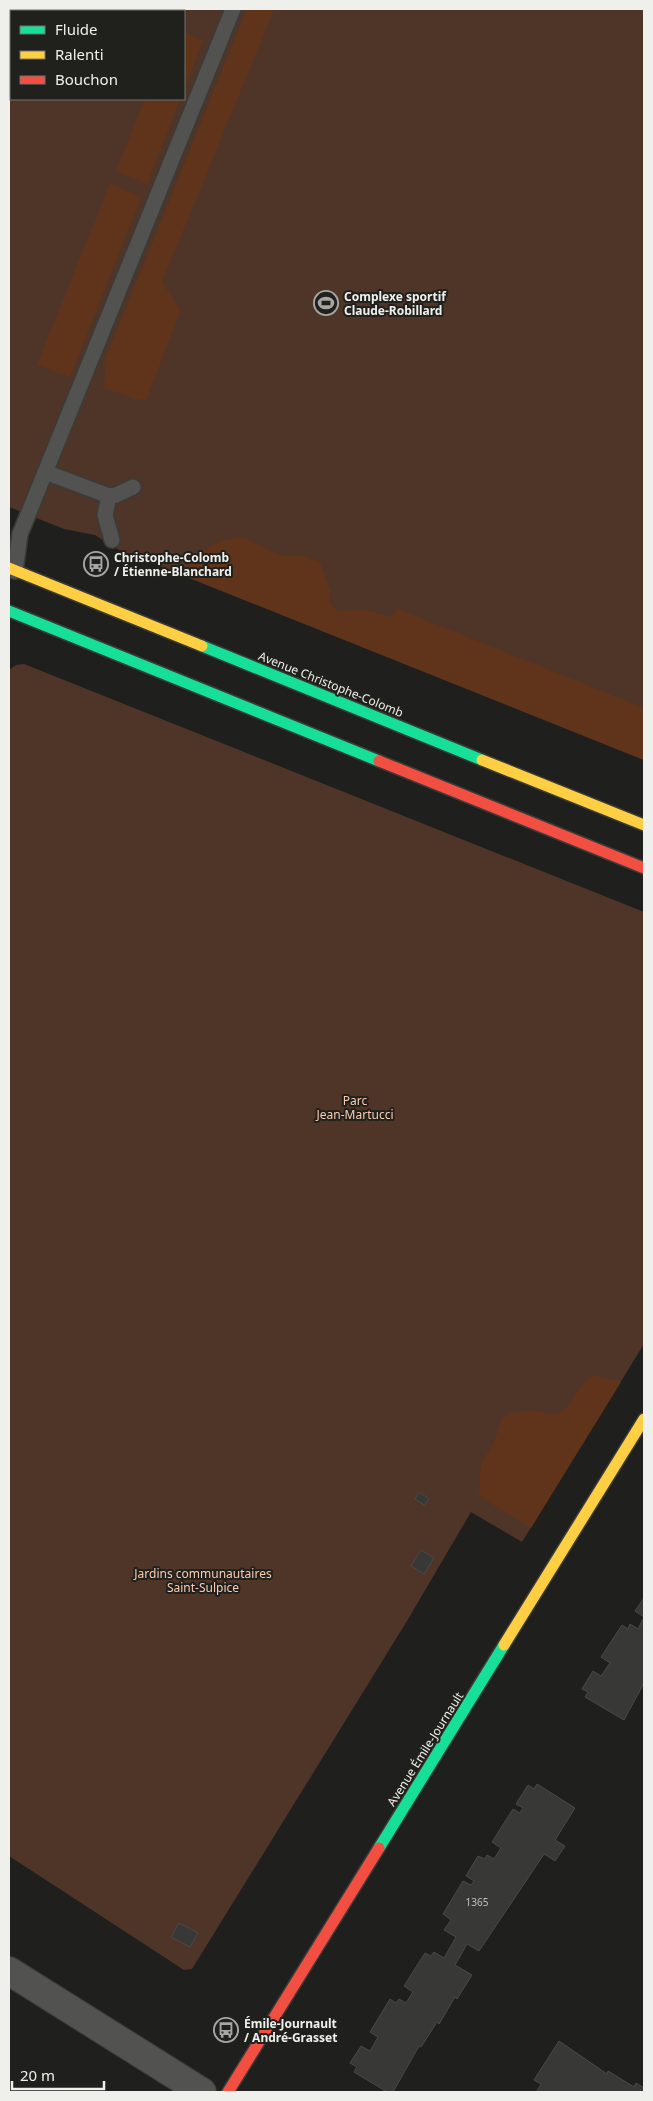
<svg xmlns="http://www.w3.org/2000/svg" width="653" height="2101" viewBox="0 0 653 2101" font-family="'Noto Sans',sans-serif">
	<rect width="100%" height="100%" fill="#1f1f1d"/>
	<g fill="#4f3527" fill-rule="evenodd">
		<path d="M 9,9 L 644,9 L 644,760 L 117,549 L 95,535 L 64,529 L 9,507 ZM 11,11 L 184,11 L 184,99 L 11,99 Z"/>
		<polygon points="24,664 644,912 644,1344 522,1542 471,1512 407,1621 192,1969 184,1970 9,1856 9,670 16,665"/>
	</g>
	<g fill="#5f341b">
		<polygon points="247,9 274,10 162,282 181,311 146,400 135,399 104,388 106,357"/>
		<polygon points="184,33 203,40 184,90"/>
		<polygon points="145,99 180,99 147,184 116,171"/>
		<polygon points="110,184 141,197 70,377 37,365"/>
		<path d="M 244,537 L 280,555 L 304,556 L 320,562 L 330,591 L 329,603 L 338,611 L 366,610 L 391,617 L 398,609 L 644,708 L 644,760 L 182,575 C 197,552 216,539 244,537 Z"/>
		<path d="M 594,1375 L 621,1382 L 531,1528 L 479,1496 L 481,1463 L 493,1444 L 502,1418 C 524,1406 534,1412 557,1414 C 578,1402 576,1385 594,1375 Z"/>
	</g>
	<g fill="#383937" stroke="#494948">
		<polygon points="419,1492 429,1499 424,1505 415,1499"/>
		<polygon points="421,1550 434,1558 424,1574 411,1566"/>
		<polygon points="644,1598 644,1617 635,1611"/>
		<polygon points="644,1617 644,1683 624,1720 585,1697 588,1692 582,1689 593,1671 601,1676 610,1663 601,1657 622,1625 628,1629 630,1624 638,1629"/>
		<polygon points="537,1784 575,1808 555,1840 565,1846 555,1861 544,1854 479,1951 467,1944 455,1965 472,1975 457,1999 455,1997 439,2024 437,2022 421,2047 419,2046 393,2092 387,2092 354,2072 357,2067 350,2063 361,2046 370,2051 378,2037 370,2032 390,1999 396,2003 399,1999 406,2003 413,1992 404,1986 425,1953 431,1956 434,1952 444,1958 456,1937 444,1930 451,1920 443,1914 463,1881 471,1885 474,1881 466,1876 478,1856 485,1859 487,1855 494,1859 501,1848 492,1842 513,1809 520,1813 523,1808 516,1804 528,1785 534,1789"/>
		<polygon points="179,1923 198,1933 190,1947 171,1937"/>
		<polygon points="559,2041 607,2074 608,2071 634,2087 636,2083 644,2088 644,2092 538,2092 537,2091 541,2084 534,2080"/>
	</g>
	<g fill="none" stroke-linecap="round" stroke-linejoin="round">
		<defs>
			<g id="lane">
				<polyline points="45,472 109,496 116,495 133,487"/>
				<polyline points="109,496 105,515 112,540"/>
				<polyline points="15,571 20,534 27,517 233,9"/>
			</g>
			<polyline id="street" points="9,1971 202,2092"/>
			<g id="fast">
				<polyline points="9,611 379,761"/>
				<polyline points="202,646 482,760"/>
				<polyline points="379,1848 504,1645"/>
			</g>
			<g id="slow">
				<polyline points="9,568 202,646"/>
				<polyline points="482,760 644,825"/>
				<polyline points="504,1645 644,1419"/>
			</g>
			<g id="jam">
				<polyline points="379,761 644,868"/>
				<polyline points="228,2092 379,1848"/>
			</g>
		</defs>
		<use href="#lane" stroke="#3b3b38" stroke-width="18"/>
		<use href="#street" stroke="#3b3b38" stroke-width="30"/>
		<use href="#fast" stroke="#3b3b38" stroke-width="14"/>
		<use href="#slow" stroke="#3b3b38" stroke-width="14"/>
		<use href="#jam" stroke="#3b3b38" stroke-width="14"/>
		<use href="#lane" stroke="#525251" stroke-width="15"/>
		<use href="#street" stroke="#525251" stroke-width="28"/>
		<use href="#fast" stroke="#16e098" stroke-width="11"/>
		<use href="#slow" stroke="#ffcf43" stroke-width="11"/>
		<use href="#jam" stroke="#f24e42" stroke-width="11"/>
	</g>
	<defs>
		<symbol id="stadium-ring" viewBox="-11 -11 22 22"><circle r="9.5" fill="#20201c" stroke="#a6a6a4" stroke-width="1.5"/><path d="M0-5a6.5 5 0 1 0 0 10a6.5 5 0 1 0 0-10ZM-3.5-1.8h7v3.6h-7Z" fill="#a6a6a4"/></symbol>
		<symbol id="bus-ring" viewBox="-11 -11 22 22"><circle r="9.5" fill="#20201c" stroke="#a6a6a4" stroke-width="1.5"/><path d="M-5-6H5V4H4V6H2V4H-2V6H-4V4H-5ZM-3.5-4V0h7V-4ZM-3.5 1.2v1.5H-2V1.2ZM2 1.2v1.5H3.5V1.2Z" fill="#a6a6a4"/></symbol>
	</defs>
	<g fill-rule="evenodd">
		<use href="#stadium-ring" x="312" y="289" width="28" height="28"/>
		<use href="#bus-ring" x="82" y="550" width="28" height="28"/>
		<use href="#bus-ring" x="212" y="2016" width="28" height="28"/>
	</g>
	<g text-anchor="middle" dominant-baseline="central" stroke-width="4" stroke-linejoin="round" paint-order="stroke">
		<g font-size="10" fill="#c1c2bf">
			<text x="477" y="1902">1365</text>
		</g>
		<g font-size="12" font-weight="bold" fill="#efefec" stroke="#20201c" text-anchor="start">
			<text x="344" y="296">Complexe sportif<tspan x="344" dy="14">Claude-Robillard</tspan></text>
			<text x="114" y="557">Christophe-Colomb<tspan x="114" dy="14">/ Étienne-Blanchard</tspan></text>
			<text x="244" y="2023">Émile-Journault<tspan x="244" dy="14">/ André-Grasset</tspan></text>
		</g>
		<g font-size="12" fill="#efefec" stroke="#20201c">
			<text transform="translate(331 684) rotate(22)">Avenue Christophe-Colomb</text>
			<text transform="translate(425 1749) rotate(-58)">Avenue Émile-Journault</text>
		</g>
		<g font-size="12" fill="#feccb2" stroke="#20201c">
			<text x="355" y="1100">Parc<tspan x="355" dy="14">Jean-Martucci</tspan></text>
			<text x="203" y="1573">Jardins communautaires<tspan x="203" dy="14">Saint-Sulpice</tspan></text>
		</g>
	</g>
	<rect width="653" height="2101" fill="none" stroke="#efefec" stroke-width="20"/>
	<rect x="10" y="10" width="175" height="90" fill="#20201c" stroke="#73736f"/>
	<rect x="20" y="26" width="25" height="8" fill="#16e098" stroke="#73736f"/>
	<text x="55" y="35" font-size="15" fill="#efefec">Fluide</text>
	<rect x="20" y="51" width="25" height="8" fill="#ffcf43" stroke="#73736f"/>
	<text x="55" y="60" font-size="15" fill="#efefec">Ralenti</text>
	<rect x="20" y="76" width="25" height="8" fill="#f24e42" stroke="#73736f"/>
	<text x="55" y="85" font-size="15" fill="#efefec">Bouchon</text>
	<path d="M12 2081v8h92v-8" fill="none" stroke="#efefec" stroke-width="2.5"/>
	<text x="20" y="2081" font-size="15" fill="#efefec" stroke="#20201c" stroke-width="4" paint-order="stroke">20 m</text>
</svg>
